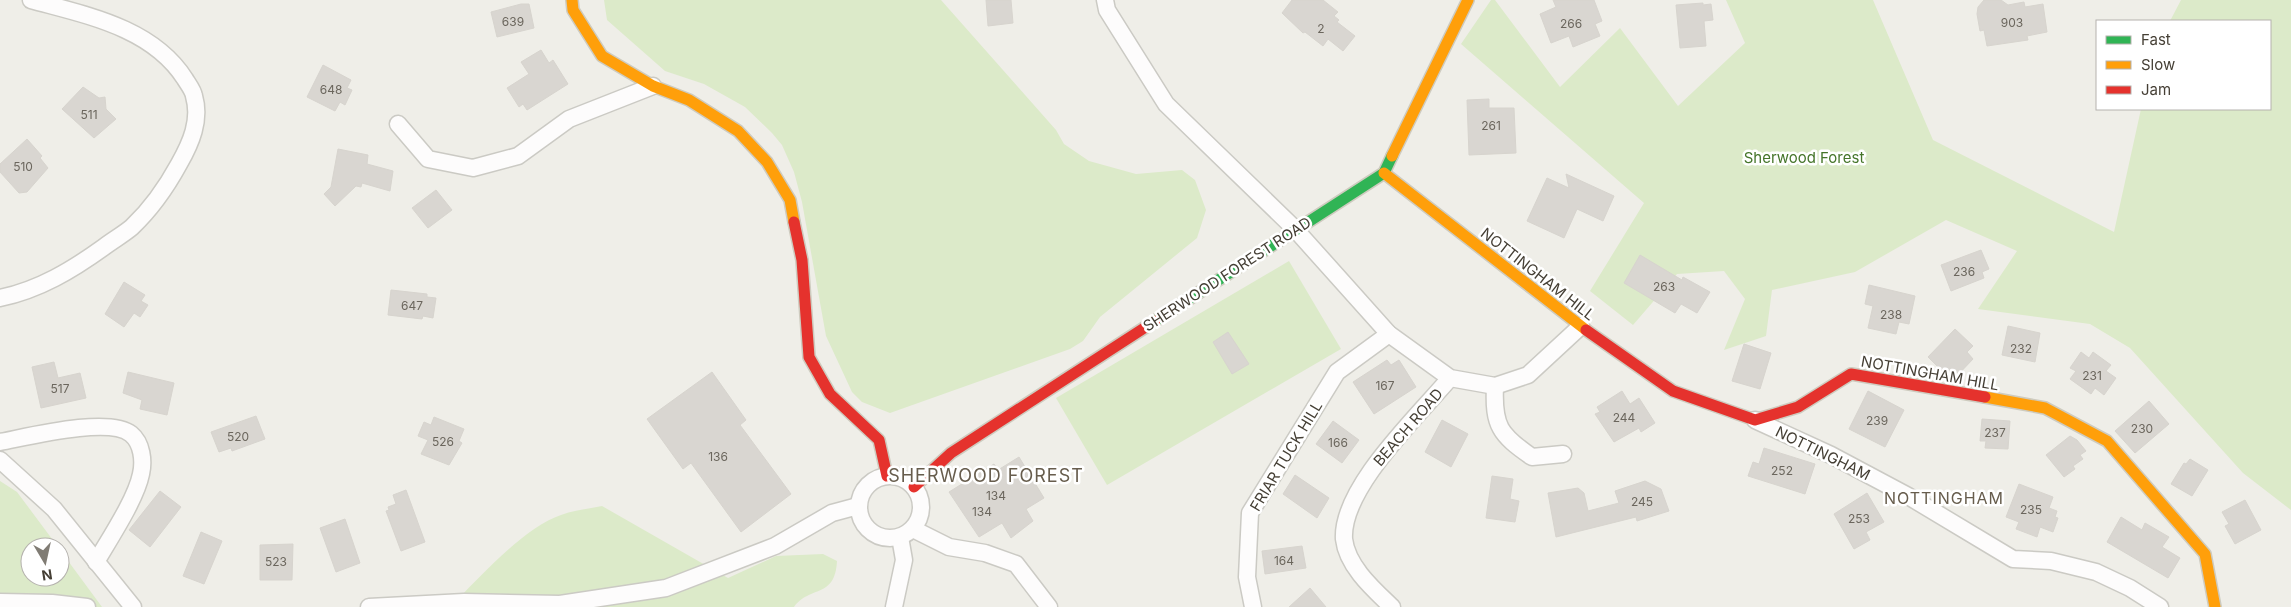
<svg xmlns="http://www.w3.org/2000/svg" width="2291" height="607" viewBox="0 0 2291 607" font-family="Inter,sans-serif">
	<rect width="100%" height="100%" fill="#efeee8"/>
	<g fill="#dceac9">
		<polygon points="604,0 941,0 1056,130 1064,144 1089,161 1136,174 1182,170 1195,180 1206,210 1197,238 1100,317 1083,341 1070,349 890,413 862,402 852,392 826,336 802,202 794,172 782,145 772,133 745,107 704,84 665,71 607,20"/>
		<polygon points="1491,0 1495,0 1560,87 1620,28 1678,106 1745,43 1726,0 1873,0 1933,140 2114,232 2141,109 2270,109 2270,21 2170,21 2181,0 2291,0 2291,510 2243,473 2130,348 2090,324 1978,309 2017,251 1946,220 1855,272 1772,290 1766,336 1724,350 1745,299 1724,271 1677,274 1633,325 1590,291 1644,203 1461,44"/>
		<polygon points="1289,261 1341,349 1107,485 1056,398"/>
		<polygon points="0,481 17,492 58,547 30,547 30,577 60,577 60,550 102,607 0,607"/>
		<path d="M 602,506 L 728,578 L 776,556 L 823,554 L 837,561 C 835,599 810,585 794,607 L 450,607 C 478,579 524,527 561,515 C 574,510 589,509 602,506 Z"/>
	</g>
	<g fill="#d9d6d1" stroke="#d7d4ce">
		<polygon points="986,0 1011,0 1013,23 988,26"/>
		<polygon points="1292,0 1323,0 1338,12 1334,16 1339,20 1337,22 1355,36 1343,51 1328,39 1323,46 1305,32 1303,33 1282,13"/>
		<polygon points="1553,0 1594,0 1602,21 1595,24 1600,36 1573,47 1569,36 1551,43 1540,14 1556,7"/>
		<polygon points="1984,0 2001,0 2008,5 2024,2 2025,7 2043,4 2047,32 2027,36 2028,40 1987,46 1984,30 1980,31 1977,14 1978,7"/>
		<polygon points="1703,3 1703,5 1711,4 1713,20 1704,21 1706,46 1680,48 1676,5"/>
		<polygon points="521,4 529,4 534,28 497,37 491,12"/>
		<polygon points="541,50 549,63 553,60 568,84 527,110 523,104 519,107 507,88 529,74 521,62"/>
		<polygon points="323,65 351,80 347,88 352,90 345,105 340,102 335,111 307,97"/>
		<polygon points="83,87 99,98 105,97 106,109 116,119 94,138 62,109"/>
		<polygon points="1489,99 1489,108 1514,108 1516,153 1469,155 1467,100"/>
		<polygon points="27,139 42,156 40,158 48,168 27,192 19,193 0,172 0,164"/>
		<polygon points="338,149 368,155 367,164 393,171 390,191 362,183 361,187 356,186 335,206 324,194 331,187"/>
		<polygon points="1566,174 1614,196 1603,221 1577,209 1564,238 1527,221 1547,178 1569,188"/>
		<polygon points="436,190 452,210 428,228 412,208"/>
		<polygon points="1981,250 1989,269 1982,272 1984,278 1951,291 1941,265"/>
		<polygon points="1640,255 1682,280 1683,277 1710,292 1697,313 1681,304 1675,313 1624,283"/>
		<polygon points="124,282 145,295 141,301 148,305 140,317 134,313 124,327 105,314"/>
		<polygon points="1869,285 1915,296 1909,324 1899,322 1896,334 1868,328 1873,306 1865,304"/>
		<polygon points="391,290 427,294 427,297 436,298 433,318 423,316 422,319 388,315"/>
		<polygon points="2008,326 2040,333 2035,362 2002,355"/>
		<polygon points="1955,329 1973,346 1967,352 1973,359 1954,379 1949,378 1928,357"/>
		<polygon points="1228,332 1249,364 1232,374 1213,342"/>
		<polygon points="1744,344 1771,353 1760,389 1732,381"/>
		<polygon points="2081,352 2089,358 2093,352 2111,365 2106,371 2116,378 2104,395 2095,388 2091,394 2070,379 2076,371 2070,368"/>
		<polygon points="1387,360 1391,365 1399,360 1416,387 1374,414 1353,382"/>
		<polygon points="54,362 58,378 80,373 86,398 41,408 32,367"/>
		<polygon points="128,372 174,383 167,415 140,409 142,400 123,393"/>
		<polygon points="712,372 746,420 740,425 791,494 741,532 691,463 683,469 647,419"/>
		<polygon points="1622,391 1630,404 1639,398 1655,423 1641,432 1639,428 1614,442 1595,414 1600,412 1597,407"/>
		<polygon points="1868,391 1904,410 1885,447 1849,429"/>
		<polygon points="2149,401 2169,424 2135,453 2115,431"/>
		<polygon points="256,416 265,439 232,451 231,448 219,452 211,432"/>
		<polygon points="434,417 464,429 459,441 462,443 449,465 421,454 428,440 418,436 424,422 431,425"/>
		<polygon points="1982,419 2010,421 2008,449 1985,448 1986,441 1980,441"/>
		<polygon points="1442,420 1468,434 1451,467 1425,452"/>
		<polygon points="1333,421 1359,440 1342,463 1316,444"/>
		<polygon points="2070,436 2077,440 2086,451 2080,455 2083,459 2073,466 2075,469 2064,477 2046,455"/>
		<polygon points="1764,448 1815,464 1805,494 1748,476 1753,462 1759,464"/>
		<polygon points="1019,457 1044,498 1026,509 1033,521 1011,538 1002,523 979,537 949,492 994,464 998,470"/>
		<polygon points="2190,459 2208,470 2192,496 2171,484 2184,463 2186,464"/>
		<polygon points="1295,475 1329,498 1317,518 1283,494"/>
		<polygon points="1492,476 1513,479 1510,499 1519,501 1515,522 1486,518"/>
		<polygon points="1645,481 1661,489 1669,511 1637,521 1636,517 1556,537 1548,493 1578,488 1584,493 1588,511 1619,503 1615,491"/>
		<polygon points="2019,484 2053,497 2049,508 2057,511 2055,517 2058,518 2053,532 2040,527 2037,537 2016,529 2019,522 2006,517"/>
		<polygon points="406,490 425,542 401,551 386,511 389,510 388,507 396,504 393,495"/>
		<polygon points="160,491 181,507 150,547 129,530"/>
		<polygon points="1867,493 1884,522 1866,532 1870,540 1854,549 1834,514"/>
		<polygon points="2245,500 2261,530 2235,544 2225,526 2229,524 2222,512"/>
		<polygon points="2121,517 2142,530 2145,523 2169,537 2162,547 2180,558 2168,578 2107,542"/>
		<polygon points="345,519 360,563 336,572 320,528"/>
		<polygon points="201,532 222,541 204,584 183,576"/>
		<polygon points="293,544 292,580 260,580 260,545"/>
		<polygon points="1302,546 1306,568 1265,574 1262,551"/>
		<polygon points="1310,588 1326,607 1289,607"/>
	</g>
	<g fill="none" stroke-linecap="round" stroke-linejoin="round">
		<defs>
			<g id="street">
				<polyline points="1105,0 1107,10 1166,104 1295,229 1389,334 1450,378 1495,386 1528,375 1581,326"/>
				<polyline points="398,124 428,159 473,168 518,156 569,119 653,86"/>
				<path d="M 0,298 C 39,290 72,270 104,247 C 113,240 124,234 132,227 C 151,209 167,186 179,164 C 191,143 201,120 194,96 C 193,90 188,84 185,79 C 152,27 85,15 31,0"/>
				<path d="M 1495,386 C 1493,426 1500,435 1532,457 L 1563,454"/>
				<polyline points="1755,420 1831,455 1908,496 2013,559 2051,561 2096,572 2130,588 2160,607"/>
				<path d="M 0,442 C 27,437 109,416 131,434 C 142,443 144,461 141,474 C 136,499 110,538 96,562"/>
				<polyline points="0,460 54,509 133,607"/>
				<circle cx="890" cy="507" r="31"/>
				<polyline points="913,529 949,547 985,553 1016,564 1049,607"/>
				<polyline points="0,602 52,603 87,607"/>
				<polyline points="369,607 464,602 560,604 666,588 775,546 832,513 858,506"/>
				<polyline points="894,607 904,560 900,537"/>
				<polyline points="1253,607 1247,577 1250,513 1337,372 1389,334"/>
				<path d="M 1392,607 C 1373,589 1347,566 1344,539 C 1341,488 1418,416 1450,378"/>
			</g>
			<polyline id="fast" points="1155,321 1384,173 1392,156"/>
			<g id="slow">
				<polyline points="572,0 573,10 602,56 653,86 689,100 738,131 767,162 790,200 794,222"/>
				<polyline points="1392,156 1468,0"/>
				<polyline points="1384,173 1586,330"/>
				<polyline points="1985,397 2045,408 2107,441 2205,554 2215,607"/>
			</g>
			<g id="jam">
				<polyline points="794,222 802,260 809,357 830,394 879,440 887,476"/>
				<polyline points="1586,330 1673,391 1755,420 1798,407 1851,374 1985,397"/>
				<polyline points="914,487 951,453 1155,321"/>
			</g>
		</defs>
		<use href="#street" stroke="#cbcac4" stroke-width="19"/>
		<use href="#fast" stroke="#cecbbf" stroke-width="14"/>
		<use href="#slow" stroke="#cecbbf" stroke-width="14"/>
		<use href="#jam" stroke="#cecbbf" stroke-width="14"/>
		<use href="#street" stroke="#fdfcfc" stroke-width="16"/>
		<use href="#fast" stroke="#30b455" stroke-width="11"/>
		<use href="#slow" stroke="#ff9f0a" stroke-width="11"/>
		<use href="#jam" stroke="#e5322d" stroke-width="11"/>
	</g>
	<g text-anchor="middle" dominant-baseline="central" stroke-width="5" stroke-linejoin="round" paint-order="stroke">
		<g font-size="12" fill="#6b665d">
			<text x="513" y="21">639</text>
			<text x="2012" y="22">903</text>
			<text x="1571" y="23">266</text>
			<text x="1321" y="28">2</text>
			<text x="331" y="89">648</text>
			<text x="89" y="114">511</text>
			<text x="1491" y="125">261</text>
			<text x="23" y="166">510</text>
			<text x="1964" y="271">236</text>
			<text x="1664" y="286">263</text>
			<text x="412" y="305">647</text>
			<text x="1891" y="314">238</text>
			<text x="2021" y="348">232</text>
			<text x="2092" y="375">231</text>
			<text x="1385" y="385">167</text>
			<text x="60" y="388">517</text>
			<text x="1624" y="417">244</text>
			<text x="1877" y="420">239</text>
			<text x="2142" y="428">230</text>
			<text x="1995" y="432">237</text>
			<text x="238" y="436">520</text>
			<text x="443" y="441">526</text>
			<text x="1338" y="442">166</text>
			<text x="718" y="456">136</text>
			<text x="1782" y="470">252</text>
			<text x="996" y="495">134</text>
			<text x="1642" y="501">245</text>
			<text x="2031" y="509">235</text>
			<text x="982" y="511">134</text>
			<text x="1859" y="518">253</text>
			<text x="1284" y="560">164</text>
			<text x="276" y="561">523</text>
		</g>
		<g font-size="15" fill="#45752a" stroke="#fff">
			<text x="1804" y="157">Sherwood Forest</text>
		</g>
		<g font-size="15" fill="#453f35" stroke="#fff">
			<text transform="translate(1227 274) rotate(-33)">SHERWOOD FOREST ROAD</text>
			<text transform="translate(1538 274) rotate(38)">NOTTINGHAM HILL</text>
			<text transform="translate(1930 373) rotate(10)">NOTTINGHAM HILL</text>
			<text transform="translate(1408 427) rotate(-49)">BEACH ROAD</text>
			<text transform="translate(1823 453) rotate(26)">NOTTINGHAM</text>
			<text transform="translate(1286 456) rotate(-59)">FRIAR TUCK HILL</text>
		</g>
		<g font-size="16" letter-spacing="1" fill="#675d4d" stroke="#fff">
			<text x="1944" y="498">NOTTINGHAM</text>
		</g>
		<g font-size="18" letter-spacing="1" fill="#675d4d" stroke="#fff">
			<text x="986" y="475">SHERWOOD FOREST</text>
		</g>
	</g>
	<rect x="2096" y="20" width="175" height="90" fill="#ffffff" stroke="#b5b2ae"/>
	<rect x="2106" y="36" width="25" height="8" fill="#30b455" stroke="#b5b2ae"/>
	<text x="2141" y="45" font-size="15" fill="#453f35">Fast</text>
	<rect x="2106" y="61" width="25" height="8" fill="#ff9f0a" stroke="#b5b2ae"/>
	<text x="2141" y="70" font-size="15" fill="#453f35">Slow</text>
	<rect x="2106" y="86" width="25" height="8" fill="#e5322d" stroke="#b5b2ae"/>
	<text x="2141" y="95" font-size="15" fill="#453f35">Jam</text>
	<g transform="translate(45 562) rotate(171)"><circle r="24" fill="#ffffff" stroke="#b5b2ae"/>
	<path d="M0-4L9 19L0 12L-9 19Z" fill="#807c74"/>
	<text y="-8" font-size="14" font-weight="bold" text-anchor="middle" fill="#453f35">N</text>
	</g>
</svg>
